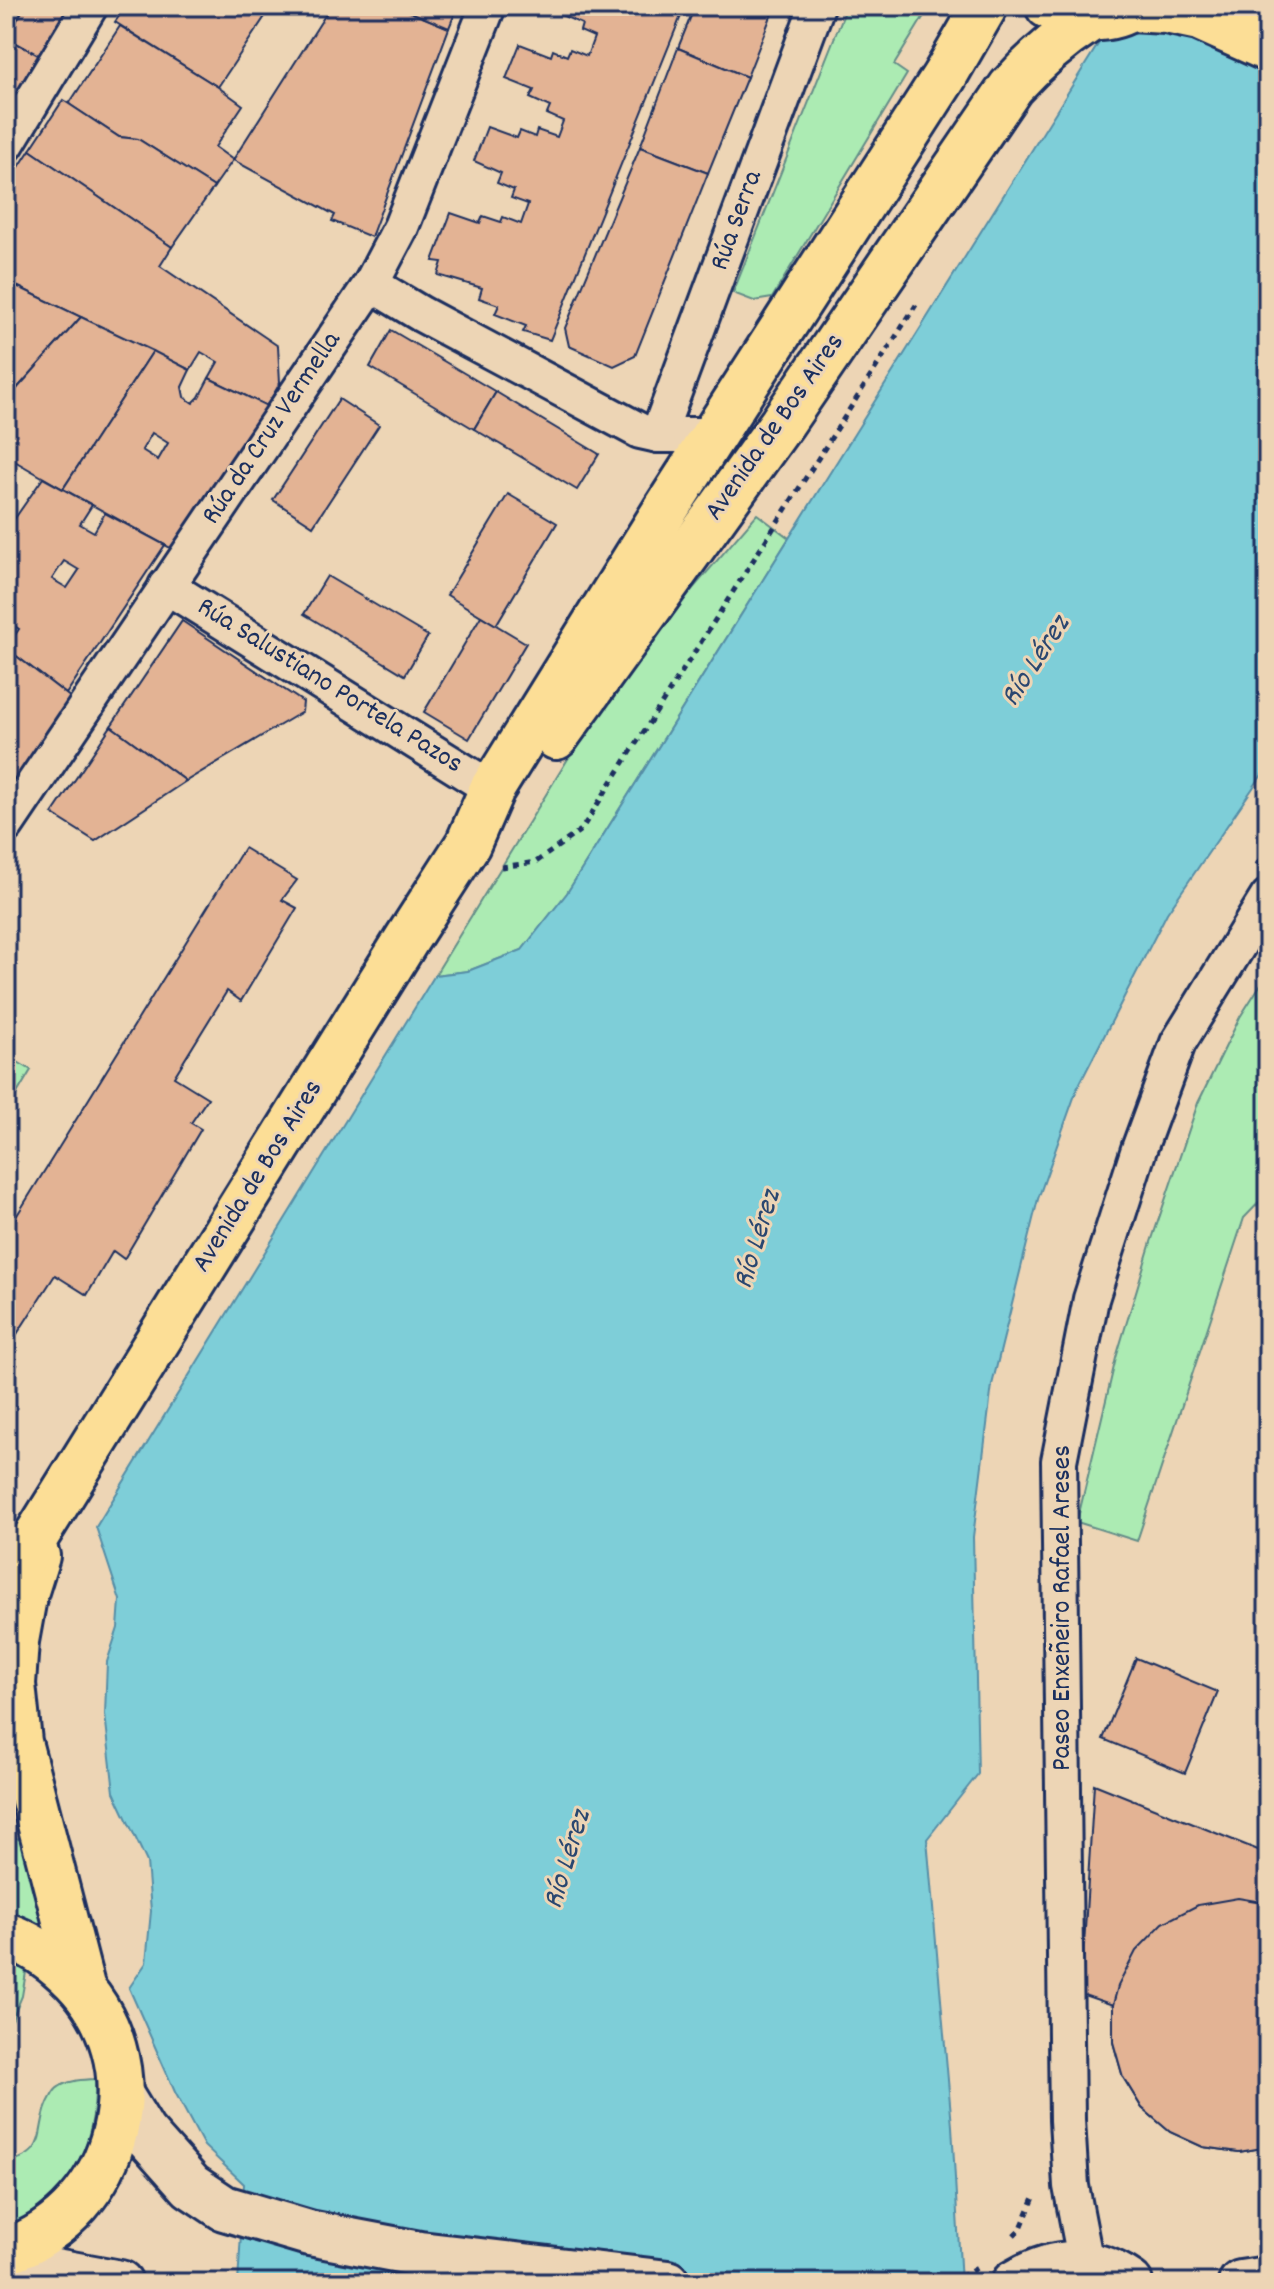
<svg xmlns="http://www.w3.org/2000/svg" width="1274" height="2289" viewBox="0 0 1274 2289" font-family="Dekko,sans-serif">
	<rect width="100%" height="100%" fill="#edd5b5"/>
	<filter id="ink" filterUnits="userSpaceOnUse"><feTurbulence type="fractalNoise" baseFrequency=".0125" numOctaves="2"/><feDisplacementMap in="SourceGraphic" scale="16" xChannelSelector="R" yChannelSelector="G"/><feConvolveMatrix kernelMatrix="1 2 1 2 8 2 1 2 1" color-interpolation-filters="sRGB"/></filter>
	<g filter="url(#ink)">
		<g fill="#acebb3" stroke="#648d88" stroke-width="2">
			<polygon points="847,6 930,6 894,65 907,74 772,298 754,301 733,293"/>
			<polygon points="757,514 789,538 567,893 522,950 468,971 435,975 622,671"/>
			<polygon points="1268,973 1268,1193 1244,1218 1137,1541 1077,1522 1116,1358 1151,1242 1198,1103 1240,1017"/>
			<polygon points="6,1055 31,1070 6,1112"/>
			<polygon points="6,1832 25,1843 51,1934 29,1919 6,1910"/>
			<polygon points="6,1957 27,1966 22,1996 6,2034"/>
			<path d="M 95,2079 C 97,2146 69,2201 6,2228 L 6,2162 C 53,2154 33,2126 51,2097 C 53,2093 55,2089 59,2087 C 69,2080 83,2080 95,2079 Z"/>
		</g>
		<polygon fill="#7eced8" stroke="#568ea7" stroke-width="2" points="1122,6 1268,6 1268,766 1167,913 1077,1089 1038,1199 992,1385 973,1537 978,1774 927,1839 952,2126 961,2283 238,2283 244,2184 204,2146 175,2092 129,1988 146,1963 151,1911 147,1862 114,1792 105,1714 107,1662 118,1628 120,1600 96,1527 435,975 468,971 522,950 567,893"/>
		<g fill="#e3b394" stroke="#1b2f5e" stroke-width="2" fill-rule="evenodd">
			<polygon points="25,6 70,6 40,56 7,38"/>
			<polygon points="126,6 272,6 218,87 115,22"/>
			<polygon points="331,6 396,6 449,28 371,237 332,221 335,215 233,160"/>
			<polygon points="396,6 458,6 449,28"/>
			<polygon points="564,6 685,6 550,340 523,332 526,326 495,314 499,305 479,298 482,288 438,275 442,262 433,261 451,213 480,223 483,216 501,222 503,217 521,224 528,204 511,198 514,190 497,183 501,173 474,161 487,127 517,138 520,131 535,137 537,130 557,137 563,121 547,114 550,107 530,98 534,90 506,79 520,44 551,56 553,50 567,56 570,49 587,56 594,37 580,31 582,24 561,15"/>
			<polygon points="695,6 775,6 747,77 678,48"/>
			<polygon points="120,26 218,87 243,105 215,147 233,160 214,187 138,139 119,137 69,104"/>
			<polygon points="7,38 40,56 6,109 6,39"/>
			<polygon points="678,48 747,77 708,173 640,147"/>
			<polygon points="63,100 119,137 138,139 214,187 172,247 30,150"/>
			<polygon points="640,147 708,173 635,356 614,366 569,346 565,328"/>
			<polygon points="30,150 172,247 160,266 278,346 280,383 267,406 209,378 218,362 201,352 190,370 6,281 6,187"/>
			<polygon points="6,281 81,317 6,401"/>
			<polygon points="81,317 153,351 63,489 6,456 6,401"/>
			<polygon points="391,330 496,392 474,429 370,367"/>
			<path d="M 153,351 L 190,370 L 182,387 L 184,397 L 193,403 L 199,397 L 209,378 L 267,406 L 172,549 L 63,489 ZM 152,433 L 168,443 L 158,460 L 142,450 Z"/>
			<polygon points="496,392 599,454 577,490 474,429"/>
			<polygon points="339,399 379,425 313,526 273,500"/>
			<path d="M 43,478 L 92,505 L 80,524 L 94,532 L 105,513 L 165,545 L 66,694 L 6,648 L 19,629 L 6,620 L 6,531 ZM 64,561 L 79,570 L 67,588 L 52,579 Z"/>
			<polygon points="508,494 557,523 496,625 447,595"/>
			<polygon points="327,576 428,636 405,675 304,614"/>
			<polygon points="481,616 526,643 469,739 424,712"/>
			<polygon points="182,621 303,702 302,712 186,781 111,726"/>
			<polygon points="15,655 71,698 6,794 6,668"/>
			<polygon points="111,726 186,781 95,841 52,814"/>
			<polygon points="244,848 297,880 282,900 297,908 241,1001 227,991 174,1077 208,1098 191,1123 201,1129 124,1259 113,1251 87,1295 55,1275 6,1351 6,1233"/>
			<polygon points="6,1360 17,1365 6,1382"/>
			<polygon points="1136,1658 1218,1692 1185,1773 1103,1739"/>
			<polygon points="1094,1784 1268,1854 1268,2147 1239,2152 1203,2147 1170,2132 1142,2108 1123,2077 1113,2042 1113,2005 1081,1994"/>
			<polygon points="1238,1898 1268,1903 1268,2147 1239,2152 1203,2147 1170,2132 1142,2108 1123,2077 1113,2042 1113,2005 1118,1986 1136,1951 1163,1923 1198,1905"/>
		</g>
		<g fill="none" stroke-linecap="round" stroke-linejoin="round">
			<defs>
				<g id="street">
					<polyline points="6,145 90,6"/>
					<polyline points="371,284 421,314 640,431 658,435 715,435"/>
					<polyline points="658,435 817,6"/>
					<polyline points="166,586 492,789"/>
					<polyline points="6,825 371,284 401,227 488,6"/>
					<polyline points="1086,2264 1071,2186 1067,2120 1059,1461 1091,1299 1139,1149 1178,1043 1268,897"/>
				</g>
				<g id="secondary">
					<polyline points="121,2096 143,2132 191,2186 224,2208 309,2233 420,2254 668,2283"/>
					<polyline points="6,2262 120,2283"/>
					<path d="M 1014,2283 C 1054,2259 1090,2256 1130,2283"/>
					<polyline points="1241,2283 1268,2279"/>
				</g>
				<g id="primary">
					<path d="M 556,737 L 782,423 L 1011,87 C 1035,60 1060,39 1089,20"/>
					<polyline points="37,1556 24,1597 16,1641 13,1684 19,1742 82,1986"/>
					<polyline points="6,1585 407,939 468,844 492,789 666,509 944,77 985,6"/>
					<path d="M 6,1935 C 29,1943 50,1957 68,1974 C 160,2059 123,2212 6,2251"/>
				</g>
				<g id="highway">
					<path d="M 1048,6 C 1075,21 1108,24 1135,6"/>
					<polyline points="1131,9 1166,11 1199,18 1268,49"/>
				</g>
			</defs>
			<use href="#street" stroke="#1b2f5e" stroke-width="40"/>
			<use href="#secondary" stroke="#1b2f5e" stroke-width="50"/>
			<use href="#primary" stroke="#1b2f5e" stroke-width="50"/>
			<use href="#highway" stroke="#1b2f5e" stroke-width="50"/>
			<g stroke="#1b2f5e" stroke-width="5" stroke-dasharray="6 6" stroke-linecap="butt">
				<polyline points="1257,865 1268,845"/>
				<polyline points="501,867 536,862 581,830 916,305"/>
				<polyline points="1014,2235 1021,2228 1035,2195"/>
				<polyline points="950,2283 977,2268"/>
			</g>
			<use href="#street" stroke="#edd5b5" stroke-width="34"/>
			<use href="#secondary" stroke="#edd5b5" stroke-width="44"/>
			<use href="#primary" stroke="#fcde96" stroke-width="44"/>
			<use href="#highway" stroke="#fcde96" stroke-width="44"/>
		</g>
	</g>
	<g text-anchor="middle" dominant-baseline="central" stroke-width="6" stroke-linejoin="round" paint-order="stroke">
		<g font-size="28" fill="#1b2f5e" stroke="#edd5b5">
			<text transform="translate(738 221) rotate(-70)">Rúa Serra</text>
			<text transform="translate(776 428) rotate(-55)">Avenida de Bos Aires</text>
			<text transform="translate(273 429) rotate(-56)">Rúa da Cruz Vermella</text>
			<text transform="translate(329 687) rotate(32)">Rúa Salustiano Portela Pazos</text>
			<text transform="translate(259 1177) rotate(-58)">Avenida de Bos Aires</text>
			<text transform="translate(1064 1608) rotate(-90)">Paseo Enxeñeiro Rafael Areses</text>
		</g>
		<g font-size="30" font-style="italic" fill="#2a4770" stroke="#edd5b5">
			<text transform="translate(1037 662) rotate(-57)">Río Lérez</text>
			<text transform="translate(759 1240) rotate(-73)">Río Lérez</text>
			<text transform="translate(569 1860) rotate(-73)">Río Lérez</text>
		</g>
	</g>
	<rect width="1274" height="2289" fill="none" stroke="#edd5b5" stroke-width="32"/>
	<rect x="16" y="16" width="1242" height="2257" fill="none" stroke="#1b2f5e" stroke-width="3" filter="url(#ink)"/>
</svg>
